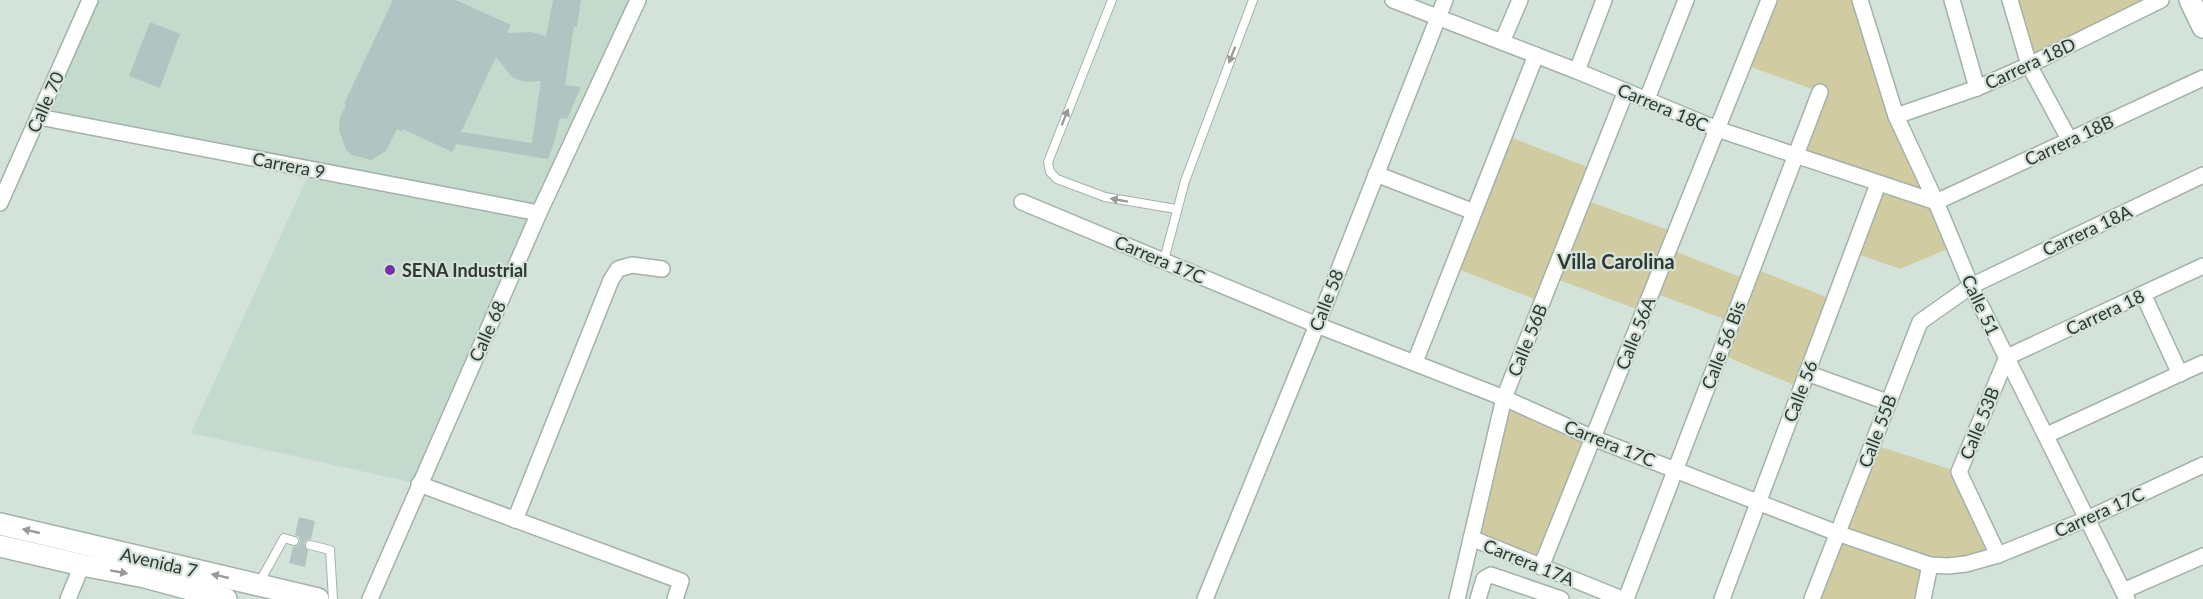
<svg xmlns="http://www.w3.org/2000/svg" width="2203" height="599" viewBox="0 0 2203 599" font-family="Lato,sans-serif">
	<rect width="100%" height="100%" fill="#d4e3da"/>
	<polygon fill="#c3dacd" points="90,0 638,0 419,484 191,433 311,169 39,117"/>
	<g fill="#d1cba1">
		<polygon points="1769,0 1860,0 1896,117 1955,246 1900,269 1852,252 1878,184 1796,156 1820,92 1743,64"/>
		<polygon points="2010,0 2161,0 2029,65"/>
		<polygon points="1505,135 1595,170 1583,199 1676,233 1669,249 1748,280 1753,268 1834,300 1801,388 1720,354 1732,322 1652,292 1644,312 1552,277 1542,302 1453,267"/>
		<polygon points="1504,398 1593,438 1541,567 1471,538"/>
		<polygon points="1872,444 1959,472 1998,555 1930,565 1923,599 1812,599"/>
	</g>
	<g fill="#b2c4c2" fill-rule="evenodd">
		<path d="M 393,0 L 456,0 L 511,25 L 507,33 L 531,32 L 546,36 L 553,0 L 581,0 L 577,27 L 574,26 L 565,85 L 581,87 L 567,119 L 560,118 L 554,143 L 548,159 L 456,144 L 452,152 L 403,129 L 402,132 L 397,129 L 386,151 L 371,160 L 352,155 L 346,150 L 339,130 L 340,117 L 346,105 L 344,104 ZM 496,57 L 511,76 L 518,80 L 526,82 L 541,81 L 532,143 L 461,132 Z"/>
		<polygon points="150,22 180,34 160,88 129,76"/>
		<polygon points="299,517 315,521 311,539 306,540 304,544 308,551 305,567 289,563 293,547 298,546 300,542 299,537 295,535"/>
	</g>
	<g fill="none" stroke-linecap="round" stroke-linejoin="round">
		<defs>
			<g id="lane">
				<polyline points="1112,0 1048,162 1050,172 1057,179 1105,197 1176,209"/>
				<polyline points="1164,260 1185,181 1253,0"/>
				<polyline points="310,545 330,550 333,599"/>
				<polyline points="259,583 284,538 294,541"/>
			</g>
			<g id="street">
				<polyline points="1393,0 1577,71 1717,129 1936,202 2203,78"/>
				<polyline points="1860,0 1896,116 1936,202 1971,286 2127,599"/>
				<polyline points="1952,0 1977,88"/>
				<polyline points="2010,0 2029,65 2069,139"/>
				<polyline points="1502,42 1520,0"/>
				<polyline points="1577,71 1604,0"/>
				<polyline points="1647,99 1686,0"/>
				<polyline points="1896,116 1977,88 2029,65 2161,0"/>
				<polyline points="39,117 539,213"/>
				<polyline points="1376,174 1474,212"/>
				<polyline points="1022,202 1317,325 1504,398 1593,438 1837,533 1930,565 1948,566 1966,564 1998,555 2087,519 2203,465"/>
				<polyline points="0,203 90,0"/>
				<polyline points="2143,294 2180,374"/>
				<polyline points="1415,362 1536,55"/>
				<polyline points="1807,373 1887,402"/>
				<polyline points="2047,435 2203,363"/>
				<polyline points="419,484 681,581 675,599"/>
				<polyline points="515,520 611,280 618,269 632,265 662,269"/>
				<polyline points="1471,538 1622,599"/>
				<polyline points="1998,555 1959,472 2007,357 2203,266"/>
				<polyline points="1541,567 1769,0"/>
				<polyline points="2123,591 2203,556"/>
				<polyline points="68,599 82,565"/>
				<polyline points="370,599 539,213 638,0"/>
				<polyline points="1205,599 1317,325 1445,0"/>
				<polyline points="1457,599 1504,398 1626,91"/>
				<polyline points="1478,599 1484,579 1491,575 1561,599"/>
				<polyline points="1626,599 1820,92"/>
				<polyline points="1722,599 1878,184"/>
				<polyline points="1812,599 1920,322 1971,286 2203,175"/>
				<polyline points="1923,599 1930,565"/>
			</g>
			<g id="secondary">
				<polyline points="2190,0 2203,27"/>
				<polyline points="0,524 318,599"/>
				<polyline points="0,546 82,565 145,577 226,599"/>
			</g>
		</defs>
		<use href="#lane" stroke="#a3b2a9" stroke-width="10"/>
		<use href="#street" stroke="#a3b2a9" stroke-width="18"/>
		<use href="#secondary" stroke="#a3b2a9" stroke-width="24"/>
		<use href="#lane" stroke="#fff" stroke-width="8"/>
		<use href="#street" stroke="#fff" stroke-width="15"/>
		<use href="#secondary" stroke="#fff" stroke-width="21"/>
	</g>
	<defs><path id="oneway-solid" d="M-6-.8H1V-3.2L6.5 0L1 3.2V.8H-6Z" transform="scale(1.5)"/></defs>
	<g fill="#989b99">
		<use href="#oneway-solid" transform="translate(1232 55) rotate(111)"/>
		<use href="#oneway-solid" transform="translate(1065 117) rotate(-68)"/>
		<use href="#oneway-solid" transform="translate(1119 200) rotate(-170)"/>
		<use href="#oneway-solid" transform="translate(31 531) rotate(-167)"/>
		<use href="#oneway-solid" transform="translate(119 572) rotate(10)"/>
		<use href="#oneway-solid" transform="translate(220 576) rotate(-167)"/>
	</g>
	<circle fill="#7531a5" stroke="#d4e3da" stroke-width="2" cx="390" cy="270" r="6"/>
	<g text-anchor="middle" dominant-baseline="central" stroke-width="4.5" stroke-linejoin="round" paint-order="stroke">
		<g font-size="18" fill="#313733" stroke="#d4e3da">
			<text transform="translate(2030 63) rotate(-25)">Carrera 18D</text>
			<text transform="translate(45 102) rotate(-66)">Calle 70</text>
			<text transform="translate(1663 107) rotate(23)">Carrera 18C</text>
			<text transform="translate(2069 140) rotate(-25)">Carrera 18B</text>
			<text transform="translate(289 165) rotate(11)">Carrera 9</text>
			<text transform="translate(2087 230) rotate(-25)">Carrera 18A</text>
			<text transform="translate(1160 259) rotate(23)">Carrera 17C</text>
			<text transform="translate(1326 300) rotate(-69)">Calle 58</text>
			<text transform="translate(1981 305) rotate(65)">Calle 51</text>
			<text transform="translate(2105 312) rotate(-25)">Carrera 18</text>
			<text transform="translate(487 331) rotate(-66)">Calle 68</text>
			<text transform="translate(1635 333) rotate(-68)">Calle 56A</text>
			<text transform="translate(1527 340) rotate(-68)">Calle 56B</text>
			<text transform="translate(1723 345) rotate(-69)">Calle 56 Bis</text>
			<text transform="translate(1800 391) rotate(-69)">Calle 56</text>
			<text transform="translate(1979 423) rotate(-68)">Calle 53B</text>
			<text transform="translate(1877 431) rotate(-69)">Calle 55B</text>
			<text transform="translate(1610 443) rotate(22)">Carrera 17C</text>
			<text transform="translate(2099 512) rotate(-24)">Carrera 17C</text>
			<text transform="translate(159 562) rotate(13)">Avenida 7</text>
			<text transform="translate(1529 562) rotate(22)">Carrera 17A</text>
		</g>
		<g font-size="18" font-weight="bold" fill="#313733" stroke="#d4e3da" text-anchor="start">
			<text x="402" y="270">SENA Industrial</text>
		</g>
		<g font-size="20" font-weight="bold" fill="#313733" stroke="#d4e3da">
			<text x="1616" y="261">Villa Carolina</text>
		</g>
	</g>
</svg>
